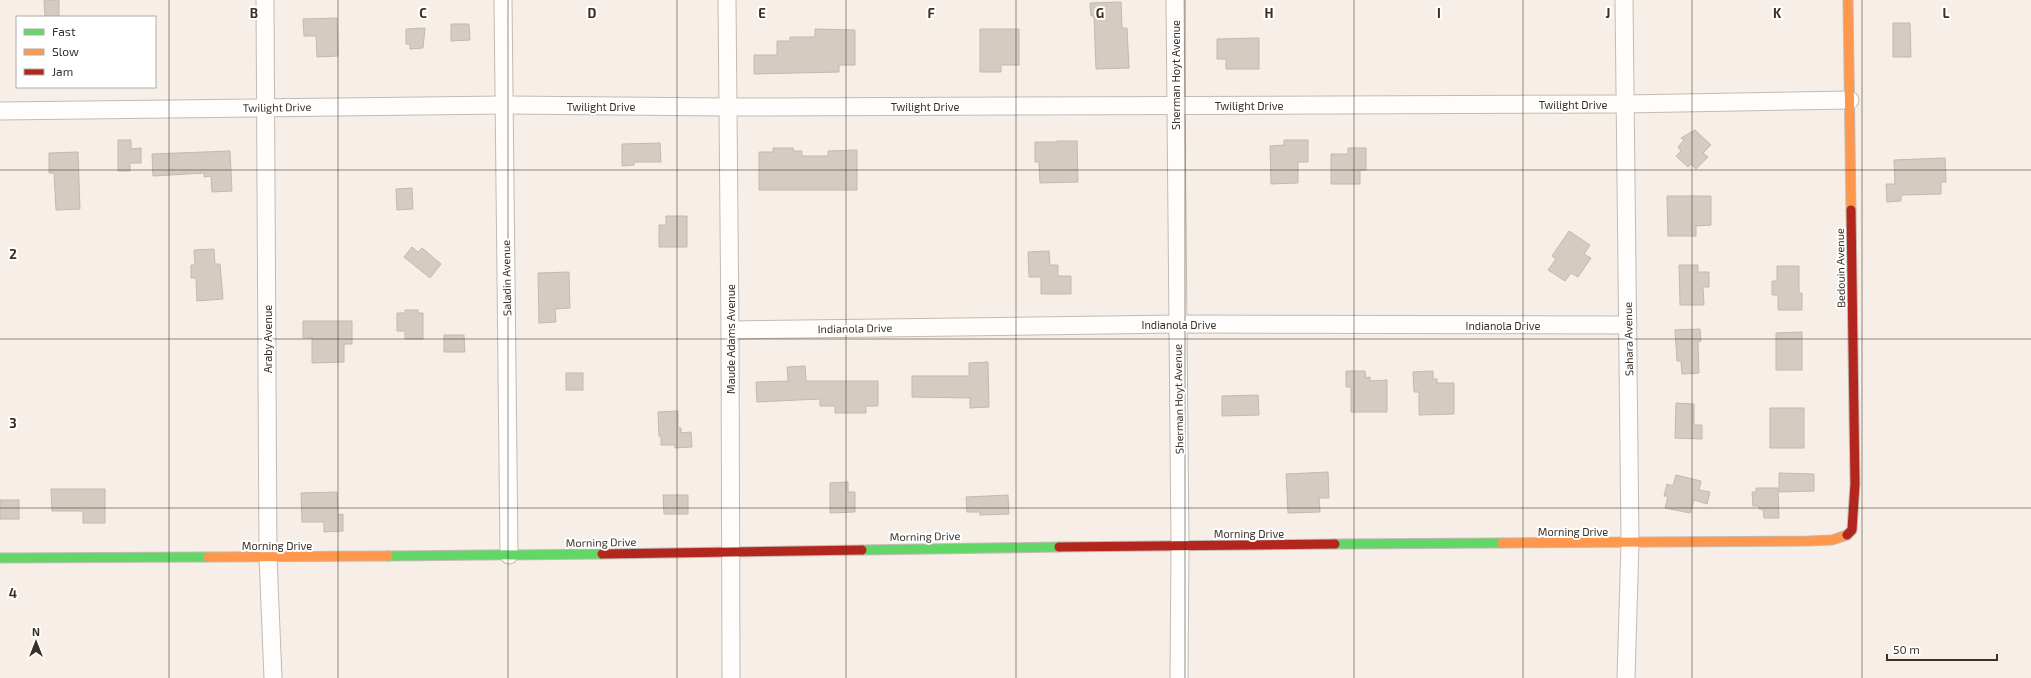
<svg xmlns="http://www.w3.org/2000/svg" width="2031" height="678" viewBox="0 0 2031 678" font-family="'Exo 2',sans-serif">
	<rect width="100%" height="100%" fill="#f7efe7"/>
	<g fill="#d6cbc1" stroke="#c2b9b2">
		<polygon points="44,0 59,0 59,16 45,16"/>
		<polygon points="1121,2 1122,28 1127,28 1129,68 1096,69 1094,16 1091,16 1090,3"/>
		<polygon points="337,18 338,56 317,57 316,36 304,36 303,19"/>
		<polygon points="1893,23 1910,23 1911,57 1893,57"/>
		<polygon points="451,24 469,24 470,40 451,41"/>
		<polygon points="425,28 423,48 410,49 410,44 406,44 406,29"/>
		<polygon points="815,29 855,30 855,65 839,65 839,72 754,74 754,55 777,55 777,41 790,41 790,37 815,37"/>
		<polygon points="980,29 1019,29 1019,65 1001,65 1001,72 980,72"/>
		<polygon points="1259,38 1259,69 1226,69 1226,59 1217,59 1217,39"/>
		<polygon points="1695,130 1711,145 1703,153 1708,157 1696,169 1691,164 1688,167 1676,156 1681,151 1678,147 1684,140 1681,138"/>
		<polygon points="118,140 131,140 131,149 141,148 141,163 130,163 130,171 118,171"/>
		<polygon points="1284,140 1308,140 1308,162 1298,162 1298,183 1271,184 1270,146 1284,145"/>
		<polygon points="1057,141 1077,141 1078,182 1040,183 1039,162 1035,162 1035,142 1057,142"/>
		<polygon points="660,143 661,162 634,162 634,165 622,166 622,144"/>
		<polygon points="773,148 793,148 793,151 802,151 802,156 828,156 828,151 857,150 857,190 759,190 759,152 773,152"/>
		<polygon points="1348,148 1366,148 1366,170 1360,170 1360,184 1331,184 1331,154 1348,154"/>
		<polygon points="230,151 232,191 212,192 211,176 204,177 204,173 153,176 152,154"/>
		<polygon points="78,152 80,209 56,210 54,173 49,173 49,153"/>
		<polygon points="1945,158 1946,182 1941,182 1941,194 1901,195 1901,201 1887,202 1886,184 1895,184 1894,160"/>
		<polygon points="412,188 413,209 397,210 396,189"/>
		<polygon points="1667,196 1711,196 1711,225 1696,226 1696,236 1668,236"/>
		<polygon points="666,216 687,216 687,247 659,247 659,225 666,225"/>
		<polygon points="1569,231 1590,245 1584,254 1591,258 1578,277 1571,273 1565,281 1548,270 1556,259 1552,256"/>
		<polygon points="412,247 418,252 422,248 441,264 430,278 404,257"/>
		<polygon points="214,249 215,264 220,264 223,299 197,301 196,278 191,278 191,265 195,265 194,250"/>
		<polygon points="1049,251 1050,265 1058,265 1058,276 1071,276 1071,294 1041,294 1041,277 1029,277 1028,252"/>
		<polygon points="1679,265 1698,265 1698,272 1709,272 1709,287 1703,287 1704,305 1680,305"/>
		<polygon points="1777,266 1799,266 1799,293 1802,293 1802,310 1778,310 1778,295 1772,295 1772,281 1777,281"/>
		<polygon points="569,272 570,308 555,309 556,322 539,323 538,273"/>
		<polygon points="405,310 418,310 418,313 423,313 423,339 405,339 405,331 397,331 397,313 405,313"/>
		<polygon points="303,321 352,321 352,344 344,344 344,362 312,363 312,338 303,338"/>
		<polygon points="1700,329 1701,341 1698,342 1699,373 1682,374 1681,361 1677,361 1675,330"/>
		<polygon points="1802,332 1802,370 1776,370 1776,333"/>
		<polygon points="444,335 464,335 465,352 444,352"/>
		<polygon points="988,362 989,407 970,408 970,398 912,397 912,376 969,376 969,363"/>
		<polygon points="805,366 806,381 878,381 878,406 866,406 866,413 835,413 835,406 820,406 820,399 757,402 756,382 788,381 787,367"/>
		<polygon points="1346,371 1365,371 1366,378 1370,377 1370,381 1387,380 1387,412 1351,412 1351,387 1346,387"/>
		<polygon points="1433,371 1433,379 1437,379 1437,383 1454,383 1454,414 1419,415 1419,392 1414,392 1413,372"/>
		<rect x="566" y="373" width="17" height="17"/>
		<polygon points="1258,395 1259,415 1222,416 1222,396"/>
		<polygon points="1676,403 1694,404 1694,425 1702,425 1702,439 1675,438"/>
		<rect x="1770" y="408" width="34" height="40"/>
		<polygon points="678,411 678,428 681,428 681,433 691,432 692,447 675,448 675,445 661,445 661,436 659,436 658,412"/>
		<polygon points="1328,472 1329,498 1319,498 1320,512 1288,513 1286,474"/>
		<polygon points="1779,473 1814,474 1814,491 1779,492"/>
		<polygon points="1676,475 1701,481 1699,490 1710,492 1707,504 1694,500 1690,513 1665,508 1668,496 1664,496 1667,484 1673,486"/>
		<polygon points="848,482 848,492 855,492 855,512 830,513 830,483"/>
		<polygon points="1756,488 1778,488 1779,518 1764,518 1763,509 1759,509 1759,506 1753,506 1752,492 1756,492"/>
		<polygon points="51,489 105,489 105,523 83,523 83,511 52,511"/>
		<polygon points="337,492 338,515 343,514 343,531 324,532 324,522 302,522 301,493"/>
		<polygon points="663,495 688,495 688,514 664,514"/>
		<polygon points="1008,495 1009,514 980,515 980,512 967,512 966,497"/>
		<rect x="0" y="500" width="19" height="19"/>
	</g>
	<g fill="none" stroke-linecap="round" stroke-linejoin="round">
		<defs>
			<g id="street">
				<polyline points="265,0 268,557 273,678"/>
				<polyline points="503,0 509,555"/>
				<polyline points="727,0 730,330 731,678"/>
				<polyline points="1175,0 1180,545 1179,678"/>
				<polyline points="1624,0 1630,543 1626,678"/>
				<polyline points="0,111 504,105 727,107 1625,104 1850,100"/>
				<polyline points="730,330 1177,324 1628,325"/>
			</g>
			<g id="fast">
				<polyline points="1335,544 1502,543"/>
				<polyline points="862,550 1059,547"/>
				<polyline points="388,556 602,554"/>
				<polyline points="0,558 208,557"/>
			</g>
			<g id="slow">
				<polyline points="1848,0 1851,210"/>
				<polyline points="1502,543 1808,541 1832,540 1847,535"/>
				<polyline points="208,557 388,556"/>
			</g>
			<g id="jam">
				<polyline points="1847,535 1852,530 1855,484 1851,210"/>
				<polyline points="1059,547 1335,544"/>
				<polyline points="602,554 862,550"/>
			</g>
		</defs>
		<use href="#street" stroke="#c3bab3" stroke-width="19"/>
		<use href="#fast" stroke="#c3bab3" stroke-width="11"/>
		<use href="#slow" stroke="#c3bab3" stroke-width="11"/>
		<use href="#jam" stroke="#c3bab3" stroke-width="11"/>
		<use href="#street" stroke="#fefdfb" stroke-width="17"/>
		<use href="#fast" stroke="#63d668" stroke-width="9"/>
		<use href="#slow" stroke="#ff974d" stroke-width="9"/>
		<use href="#jam" stroke="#b3261e" stroke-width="9"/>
	</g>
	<path fill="none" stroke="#3a3027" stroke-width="1" stroke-opacity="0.55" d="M 169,0 L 169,678M 338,0 L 338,678M 508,0 L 508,678M 677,0 L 677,678M 846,0 L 846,678M 1016,0 L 1016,678M 1185,0 L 1185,678M 1354,0 L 1354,678M 1523,0 L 1523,678M 1692,0 L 1692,678M 1862,0 L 1862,678M 0,170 L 2031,170M 0,339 L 2031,339M 0,508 L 2031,508"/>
	<g text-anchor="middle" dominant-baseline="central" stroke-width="4" stroke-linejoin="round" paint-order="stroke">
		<g font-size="11" fill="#3a3027" stroke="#fff">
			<text transform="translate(1175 75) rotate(-90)">Sherman Hoyt Avenue</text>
			<text x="1573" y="104">Twilight Drive</text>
			<text x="1249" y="105">Twilight Drive</text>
			<text x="601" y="106">Twilight Drive</text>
			<text x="925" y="106">Twilight Drive</text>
			<text transform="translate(277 107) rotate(-1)">Twilight Drive</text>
			<text transform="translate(1840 268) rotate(-91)">Bedouin Avenue</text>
			<text transform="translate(506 278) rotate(-91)">Saladin Avenue</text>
			<text x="1179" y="324">Indianola Drive</text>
			<text x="1503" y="325">Indianola Drive</text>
			<text transform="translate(855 328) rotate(-1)">Indianola Drive</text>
			<text transform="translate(267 339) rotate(-90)">Araby Avenue</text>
			<text transform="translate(730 339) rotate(-90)">Maude Adams Avenue</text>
			<text transform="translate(1628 339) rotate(-91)">Sahara Avenue</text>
			<text transform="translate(1178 399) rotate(-91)">Sherman Hoyt Avenue</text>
			<text x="1573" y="531">Morning Drive</text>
			<text x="1249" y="533">Morning Drive</text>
			<text transform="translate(925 536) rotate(-1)">Morning Drive</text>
			<text transform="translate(601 542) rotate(-1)">Morning Drive</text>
			<text x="277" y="545">Morning Drive</text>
		</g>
	</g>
	<g font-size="13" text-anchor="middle" font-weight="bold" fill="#3a3027" stroke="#fff" stroke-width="4" stroke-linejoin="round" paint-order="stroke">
		<text x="254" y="18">B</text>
		<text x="423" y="18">C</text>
		<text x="592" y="18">D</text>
		<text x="762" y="18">E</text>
		<text x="931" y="18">F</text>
		<text x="1100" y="18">G</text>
		<text x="1269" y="18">H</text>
		<text x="1439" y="18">I</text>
		<text x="1608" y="18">J</text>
		<text x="1777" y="18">K</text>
		<text x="1946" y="18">L</text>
		<text x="13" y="259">2</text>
		<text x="13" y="428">3</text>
		<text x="13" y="598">4</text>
	</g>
	<rect x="16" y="16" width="140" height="72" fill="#ffffff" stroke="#b0aca9"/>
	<rect x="24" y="29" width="20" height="6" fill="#63d668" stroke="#b0aca9"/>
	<text x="52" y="36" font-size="12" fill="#3a3027">Fast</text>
	<rect x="24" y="49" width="20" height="6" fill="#ff974d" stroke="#b0aca9"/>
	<text x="52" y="56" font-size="12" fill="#3a3027">Slow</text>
	<rect x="24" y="69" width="20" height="6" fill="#b3261e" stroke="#b0aca9"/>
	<text x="52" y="76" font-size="12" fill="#3a3027">Jam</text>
	<g transform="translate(36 642)" stroke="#ffffff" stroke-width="3" paint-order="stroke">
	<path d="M0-3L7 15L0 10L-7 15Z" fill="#3a3027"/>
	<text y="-6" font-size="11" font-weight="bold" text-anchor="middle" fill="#3a3027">N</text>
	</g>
	<path d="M1887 654v6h110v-6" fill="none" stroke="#3a3027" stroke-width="2"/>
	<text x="1893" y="654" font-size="12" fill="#3a3027" stroke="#ffffff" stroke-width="3" paint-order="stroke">50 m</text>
</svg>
